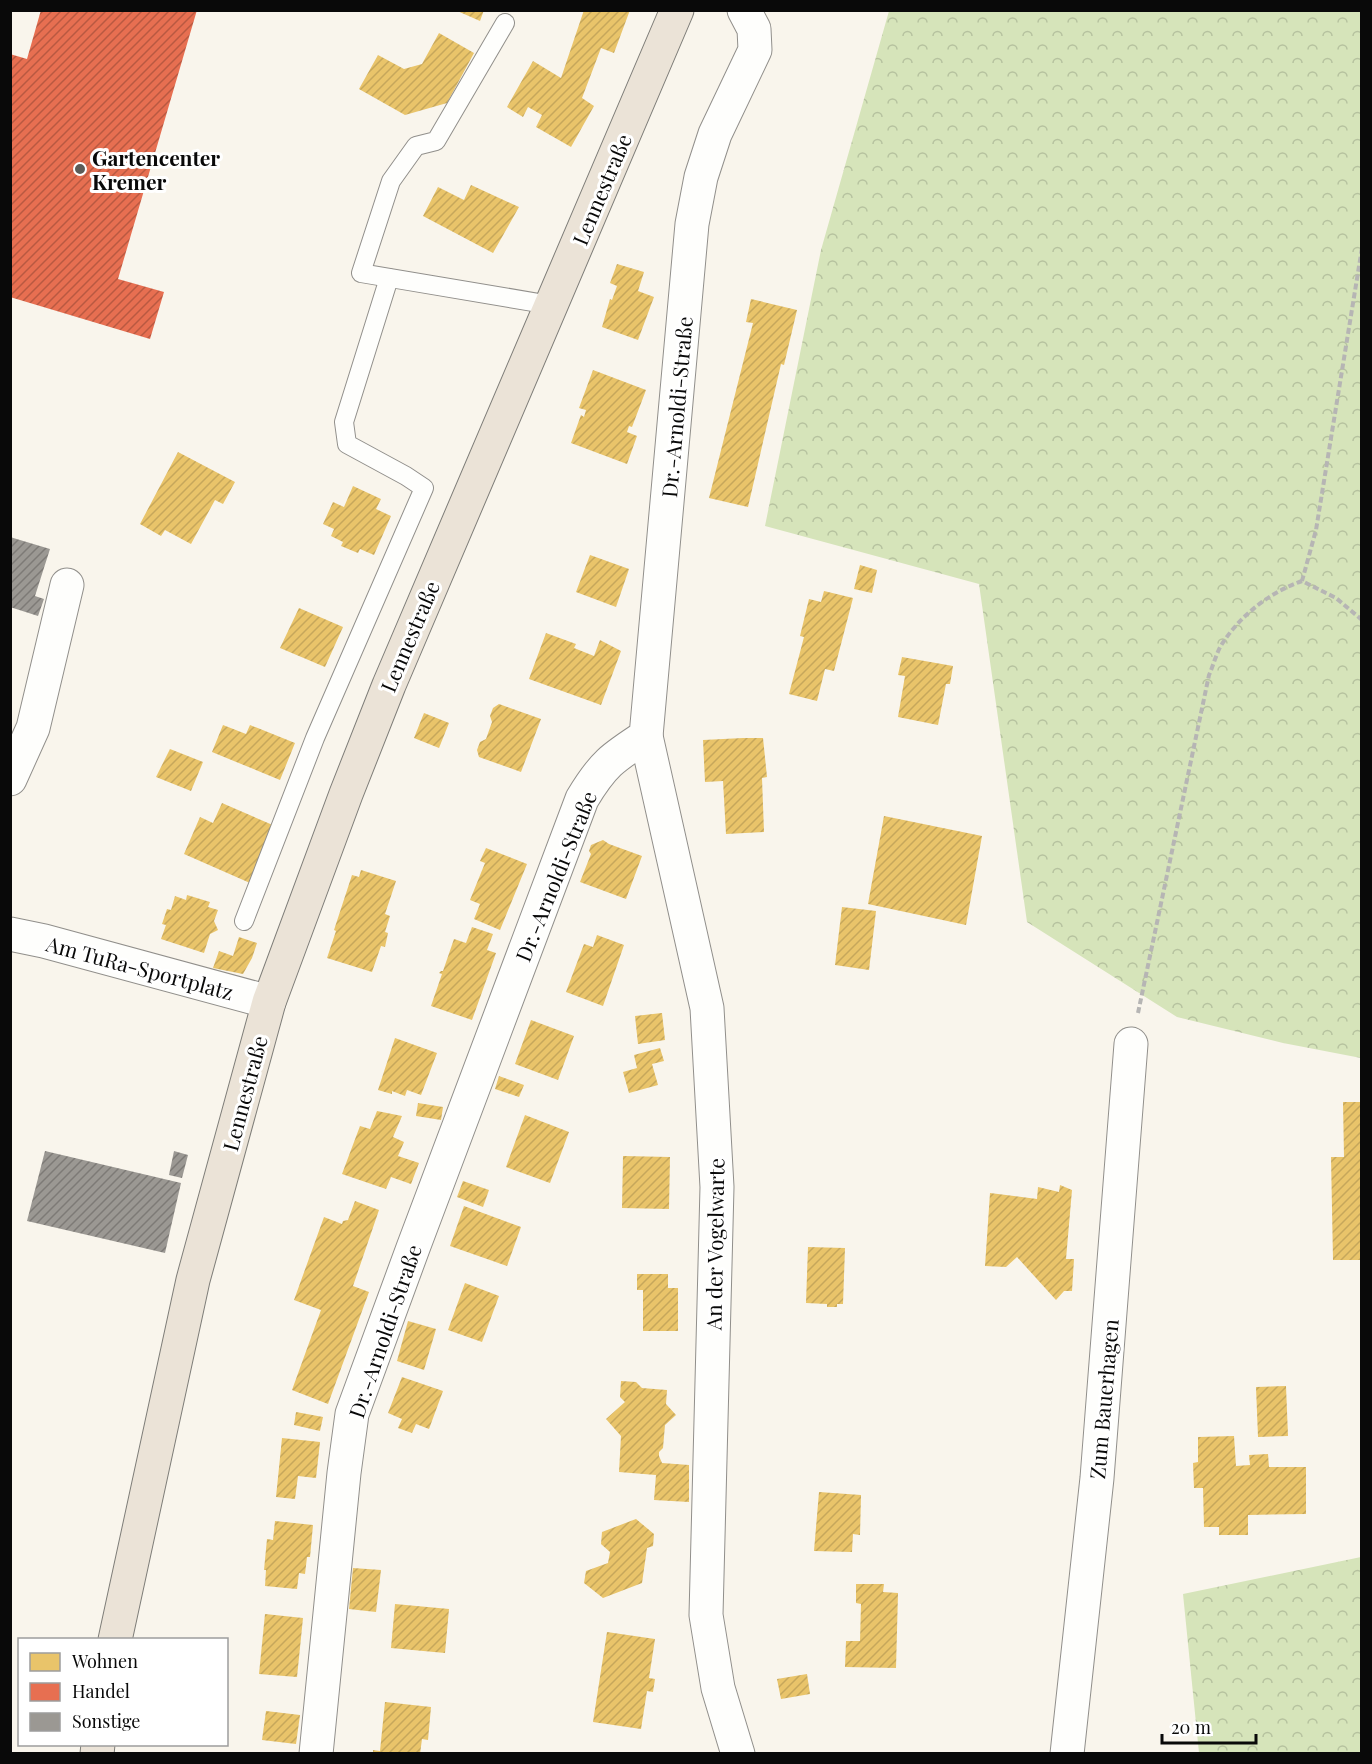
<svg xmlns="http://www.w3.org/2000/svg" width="1372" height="1764" viewBox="0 0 1372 1764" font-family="'Playfair Display',serif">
	<defs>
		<pattern id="forest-crowns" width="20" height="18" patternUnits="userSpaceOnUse" patternTransform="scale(1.5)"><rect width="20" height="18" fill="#d6e4ba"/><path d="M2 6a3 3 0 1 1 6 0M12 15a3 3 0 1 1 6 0" fill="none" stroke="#b6c29f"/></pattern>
		<pattern id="homes-hatch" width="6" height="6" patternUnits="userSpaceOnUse" patternTransform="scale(1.5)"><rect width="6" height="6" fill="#e9c46a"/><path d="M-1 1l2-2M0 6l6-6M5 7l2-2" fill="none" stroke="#c6a75b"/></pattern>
		<pattern id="shops-hatch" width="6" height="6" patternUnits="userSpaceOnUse" patternTransform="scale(1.5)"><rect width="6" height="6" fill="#e76f51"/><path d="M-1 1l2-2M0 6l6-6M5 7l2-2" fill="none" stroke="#b95941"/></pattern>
		<pattern id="building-hatch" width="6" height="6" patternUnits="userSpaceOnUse" patternTransform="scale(1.5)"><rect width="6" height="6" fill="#9b9893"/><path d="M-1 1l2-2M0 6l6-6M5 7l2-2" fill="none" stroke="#7d7a76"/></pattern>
	</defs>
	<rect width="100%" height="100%" fill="#f9f5ec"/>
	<g fill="url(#forest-crowns)">
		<polygon points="889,11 1361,11 1361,1058 1283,1043 1177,1017 1027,922 979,584 765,526 821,250"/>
		<polygon points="1361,1557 1361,1753 1199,1753 1183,1594"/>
	</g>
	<g fill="url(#homes-hatch)">
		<polygon points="455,10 484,10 480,21"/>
		<polygon points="584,10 630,10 614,53 601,48 582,98 594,106 571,147 536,127 542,115 528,107 523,117 507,107 533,61 561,78"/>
		<polygon points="439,33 474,53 447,103 405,115 359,89 378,55 404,69 422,64"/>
		<polygon points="471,185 519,207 493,253 423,216 438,187 464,200"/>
		<polygon points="617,264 644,272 638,291 654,297 638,340 602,327 610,299 612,300 617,286 610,283"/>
		<polygon points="751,299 797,310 784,365 781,364 748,507 709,498 753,323 746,322"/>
		<polygon points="593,370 646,390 632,427 629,426 627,432 637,436 627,464 571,443 581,415 584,417 586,410 579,408"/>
		<polygon points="178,452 235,482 223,504 215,500 191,544 165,530 161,536 140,524"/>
		<polygon points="353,486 381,499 376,509 391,516 374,555 360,549 358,553 341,546 343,542 331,536 334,529 323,524 333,502 344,507"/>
		<polygon points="590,555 629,569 616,607 576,592"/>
		<polygon points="860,565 877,570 872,593 854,589"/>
		<polygon points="824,591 853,598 834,671 825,669 817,701 789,694 804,637 800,636 809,599 821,602"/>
		<polygon points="299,608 343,627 325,667 280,648"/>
		<polygon points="546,633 576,644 574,648 594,656 600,640 621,651 601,705 529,679"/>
		<polygon points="902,657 953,666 950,684 946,684 938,725 898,717 905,676 898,675"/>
		<polygon points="499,704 541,719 521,772 479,757 477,750 480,742 486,739 492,722 490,716 493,708"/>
		<polygon points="424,713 449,723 439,748 414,738"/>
		<polygon points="223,725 246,734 250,725 295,743 280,780 212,752"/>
		<polygon points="743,738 763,738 767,777 762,778 764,832 726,834 723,781 705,782 703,740"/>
		<polygon points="170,749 203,762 191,791 156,777"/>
		<polygon points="222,803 275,826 250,883 184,854 200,817 213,823"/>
		<polygon points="884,816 982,836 966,925 868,904"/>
		<polygon points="603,840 609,844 642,856 626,899 580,882 591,854 589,851 591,845"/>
		<polygon points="486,848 527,864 500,930 474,919 480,904 470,900 485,863 480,861"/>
		<polygon points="361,870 396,881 385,914 390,916 385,932 388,933 385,947 381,946 372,972 327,958 336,931 334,930 352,875 359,877"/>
		<polygon points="187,895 210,902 208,907 218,910 214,921 218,930 210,934 204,953 161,939 166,925 162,924 167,909 171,910 175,896 186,900"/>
		<polygon points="842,907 876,911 869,970 835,965"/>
		<polygon points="472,927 493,934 487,950 496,953 472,1020 431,1006 442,974 439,973 441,971 443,971 454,939 466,943"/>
		<polygon points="597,935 624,945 603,1006 566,992 584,944 593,947"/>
		<polygon points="239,937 257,943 252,958 243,974 213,968 219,951 233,956"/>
		<polygon points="662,1013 665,1040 638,1044 635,1016"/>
		<polygon points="531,1020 574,1036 558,1080 515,1064"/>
		<polygon points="395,1038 437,1053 421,1095 407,1090 405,1096 392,1091 392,1094 378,1090"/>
		<polygon points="660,1048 664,1061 652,1064 658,1085 629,1093 623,1072 637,1068 634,1055"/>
		<polygon points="499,1076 524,1085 519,1097 495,1089"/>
		<polygon points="1343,1102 1362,1102 1362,1260 1333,1260 1331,1157 1344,1157"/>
		<polygon points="418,1103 443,1107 441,1120 416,1116"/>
		<polygon points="377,1111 402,1116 393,1137 404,1142 398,1156 419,1163 411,1184 391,1177 386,1189 342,1174 360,1126 370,1129"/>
		<polygon points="525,1115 569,1132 550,1183 506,1167"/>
		<polygon points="623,1156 670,1157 669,1209 622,1208"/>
		<polygon points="463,1181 489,1190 483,1207 457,1197"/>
		<polygon points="1060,1185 1072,1190 1066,1259 1074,1259 1072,1291 1064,1291 1056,1300 1017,1257 1006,1267 985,1266 990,1193 1037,1199 1038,1187 1059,1192"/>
		<polygon points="355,1201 379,1210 353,1286 369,1292 328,1404 292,1390 321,1310 294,1300 324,1217 342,1224 343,1221 348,1220"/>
		<polygon points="464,1206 521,1227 507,1266 450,1246"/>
		<polygon points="808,1247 845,1248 843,1304 837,1304 837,1307 827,1307 827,1304 806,1303"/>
		<polygon points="637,1274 668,1274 668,1288 678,1288 678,1331 643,1331 643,1290 637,1290"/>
		<polygon points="465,1283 499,1296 482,1342 448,1330"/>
		<polygon points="408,1321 436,1329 424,1370 397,1361"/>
		<polygon points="402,1377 443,1391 429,1429 416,1424 412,1433 398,1428 402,1419 388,1413"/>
		<polygon points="621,1381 636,1382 642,1388 667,1390 666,1404 676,1415 665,1425 663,1448 659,1452 659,1456 662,1463 689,1465 689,1502 654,1500 656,1475 619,1472 621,1436 606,1419 625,1402 620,1397"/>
		<polygon points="1286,1386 1288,1436 1258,1437 1256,1387"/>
		<polygon points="296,1412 323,1417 320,1431 294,1425"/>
		<polygon points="1234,1436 1236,1466 1250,1465 1249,1455 1268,1454 1269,1467 1306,1467 1306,1514 1248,1515 1248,1535 1219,1535 1219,1527 1204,1527 1203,1488 1194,1488 1193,1463 1198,1462 1198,1437"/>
		<polygon points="282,1438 320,1442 316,1478 298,1476 295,1499 276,1497"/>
		<polygon points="819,1492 861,1495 860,1535 853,1534 852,1552 814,1551"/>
		<polygon points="636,1519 654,1534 653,1546 647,1548 642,1583 603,1598 584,1583 586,1571 608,1563 610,1552 601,1544 602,1532"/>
		<polygon points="275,1521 313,1525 310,1557 307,1557 305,1574 299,1573 297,1589 265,1586 266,1570 264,1570 267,1539 273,1540"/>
		<polygon points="353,1568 381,1570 376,1612 349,1609"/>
		<polygon points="856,1584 884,1584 883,1592 898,1593 896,1668 845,1667 846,1641 860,1641 861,1604 856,1603"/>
		<polygon points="395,1604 449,1609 445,1653 391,1648"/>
		<polygon points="265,1614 303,1618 297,1677 259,1674"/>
		<polygon points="607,1632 655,1639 649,1678 655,1679 653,1692 647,1691 641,1729 593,1722"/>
		<polygon points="807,1674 810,1694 781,1699 777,1679"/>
		<polygon points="385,1702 431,1707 428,1740 422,1739 420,1754 373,1754 373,1750 380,1751"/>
		<polygon points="266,1711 300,1715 296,1744 262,1740"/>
	</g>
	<polygon fill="url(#shops-hatch)" points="41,10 197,10 118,279 164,292 150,339 10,297 10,54 27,59"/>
	<g fill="url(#building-hatch)">
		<polygon points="10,537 50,549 35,596 44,599 38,616 10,607"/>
		<polygon points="45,1151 181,1183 165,1253 27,1221"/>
		<polygon points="174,1151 188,1155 182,1178 169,1175"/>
	</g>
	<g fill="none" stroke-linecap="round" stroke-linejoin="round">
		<defs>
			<g id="service">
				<polyline points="505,23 436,141 416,146 391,181 361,273 551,305"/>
				<polyline points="244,921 315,738 424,488 406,476 347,444 344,422 389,278"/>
			</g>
			<g id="minor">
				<polyline points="646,736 707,1008 717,1187 706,1615 718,1688 738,1754"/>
				<polyline points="10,779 33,728 67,585"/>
				<polyline points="10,934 44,941 269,1002"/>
				<path d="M 316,1754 L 344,1473 L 352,1414 L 413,1248 L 582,799 C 603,764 612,758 646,736 L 692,224 L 701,177 L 715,134 L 755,50 L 754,29 L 744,10"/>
				<polyline points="1067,1754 1097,1478 1131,1044"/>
			</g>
			<g id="primary">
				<polyline points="115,1640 193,1280 269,1002 346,794 389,685 677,10"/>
				<polyline points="97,1754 98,1744"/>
			</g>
		</defs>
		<use href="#service" stroke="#918f8b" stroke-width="20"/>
		<use href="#minor" stroke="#918f8b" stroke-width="35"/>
		<use href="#primary" stroke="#7e7d78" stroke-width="35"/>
		<g stroke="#b6b5b4" stroke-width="4" stroke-dasharray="6 3" stroke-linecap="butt">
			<polyline points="1362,248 1316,530 1302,581 1336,598 1362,620"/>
			<path d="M 1138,1013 L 1209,675 C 1214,664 1217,650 1224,641 C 1243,613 1271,592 1302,581"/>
		</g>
		<use href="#service" stroke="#fefefc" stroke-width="18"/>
		<use href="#minor" stroke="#fefefc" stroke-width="33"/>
		<use href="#primary" stroke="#ebe3d7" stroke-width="33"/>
	</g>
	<circle fill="#5d5c58" stroke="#fff" stroke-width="2" cx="80" cy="169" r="6"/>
	<g text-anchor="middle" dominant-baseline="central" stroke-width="6" stroke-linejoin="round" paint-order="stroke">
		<g font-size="21" font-weight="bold" fill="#090909" stroke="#fff" text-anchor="start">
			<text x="92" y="157">Gartencenter<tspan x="92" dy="24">Kremer</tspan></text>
		</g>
		<g font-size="21" fill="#090909" stroke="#fff">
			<text transform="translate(601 189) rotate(-67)">Lennestraße</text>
			<text transform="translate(676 407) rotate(-85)">Dr.-Arnoldi-Straße</text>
			<text transform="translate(409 636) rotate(-67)">Lennestraße</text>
			<text transform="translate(555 876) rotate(-68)">Dr.-Arnoldi-Straße</text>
			<text transform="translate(140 967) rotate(15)">Am TuRa-Sportplatz</text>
			<text transform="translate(244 1093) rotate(-75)">Lennestraße</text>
			<text transform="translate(714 1244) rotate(-89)">An der Vogelwarte</text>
			<text transform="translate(384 1331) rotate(-71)">Dr.-Arnoldi-Straße</text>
			<text transform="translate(1103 1399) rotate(-85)">Zum Bauerhagen</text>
		</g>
	</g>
	<rect width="1372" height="1764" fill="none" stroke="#090909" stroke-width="24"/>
	<rect x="18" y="1638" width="210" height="108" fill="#ffffff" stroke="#9d9d9d" stroke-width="1.5"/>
	<rect x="30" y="1653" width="30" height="18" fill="#e9c46a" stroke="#9d9d9d" stroke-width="1.5"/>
	<text x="72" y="1668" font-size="18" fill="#090909">Wohnen</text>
	<rect x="30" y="1683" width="30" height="18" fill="#e76f51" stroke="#9d9d9d" stroke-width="1.5"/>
	<text x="72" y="1698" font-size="18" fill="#090909">Handel</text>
	<rect x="30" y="1713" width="30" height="18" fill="#9b9893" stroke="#9d9d9d" stroke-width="1.5"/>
	<text x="72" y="1728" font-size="18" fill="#090909">Sonstige</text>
	<path d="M1162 1734v9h94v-9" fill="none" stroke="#090909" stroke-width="3"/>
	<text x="1171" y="1734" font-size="18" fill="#090909" stroke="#ffffff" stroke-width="4.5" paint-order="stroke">20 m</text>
</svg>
